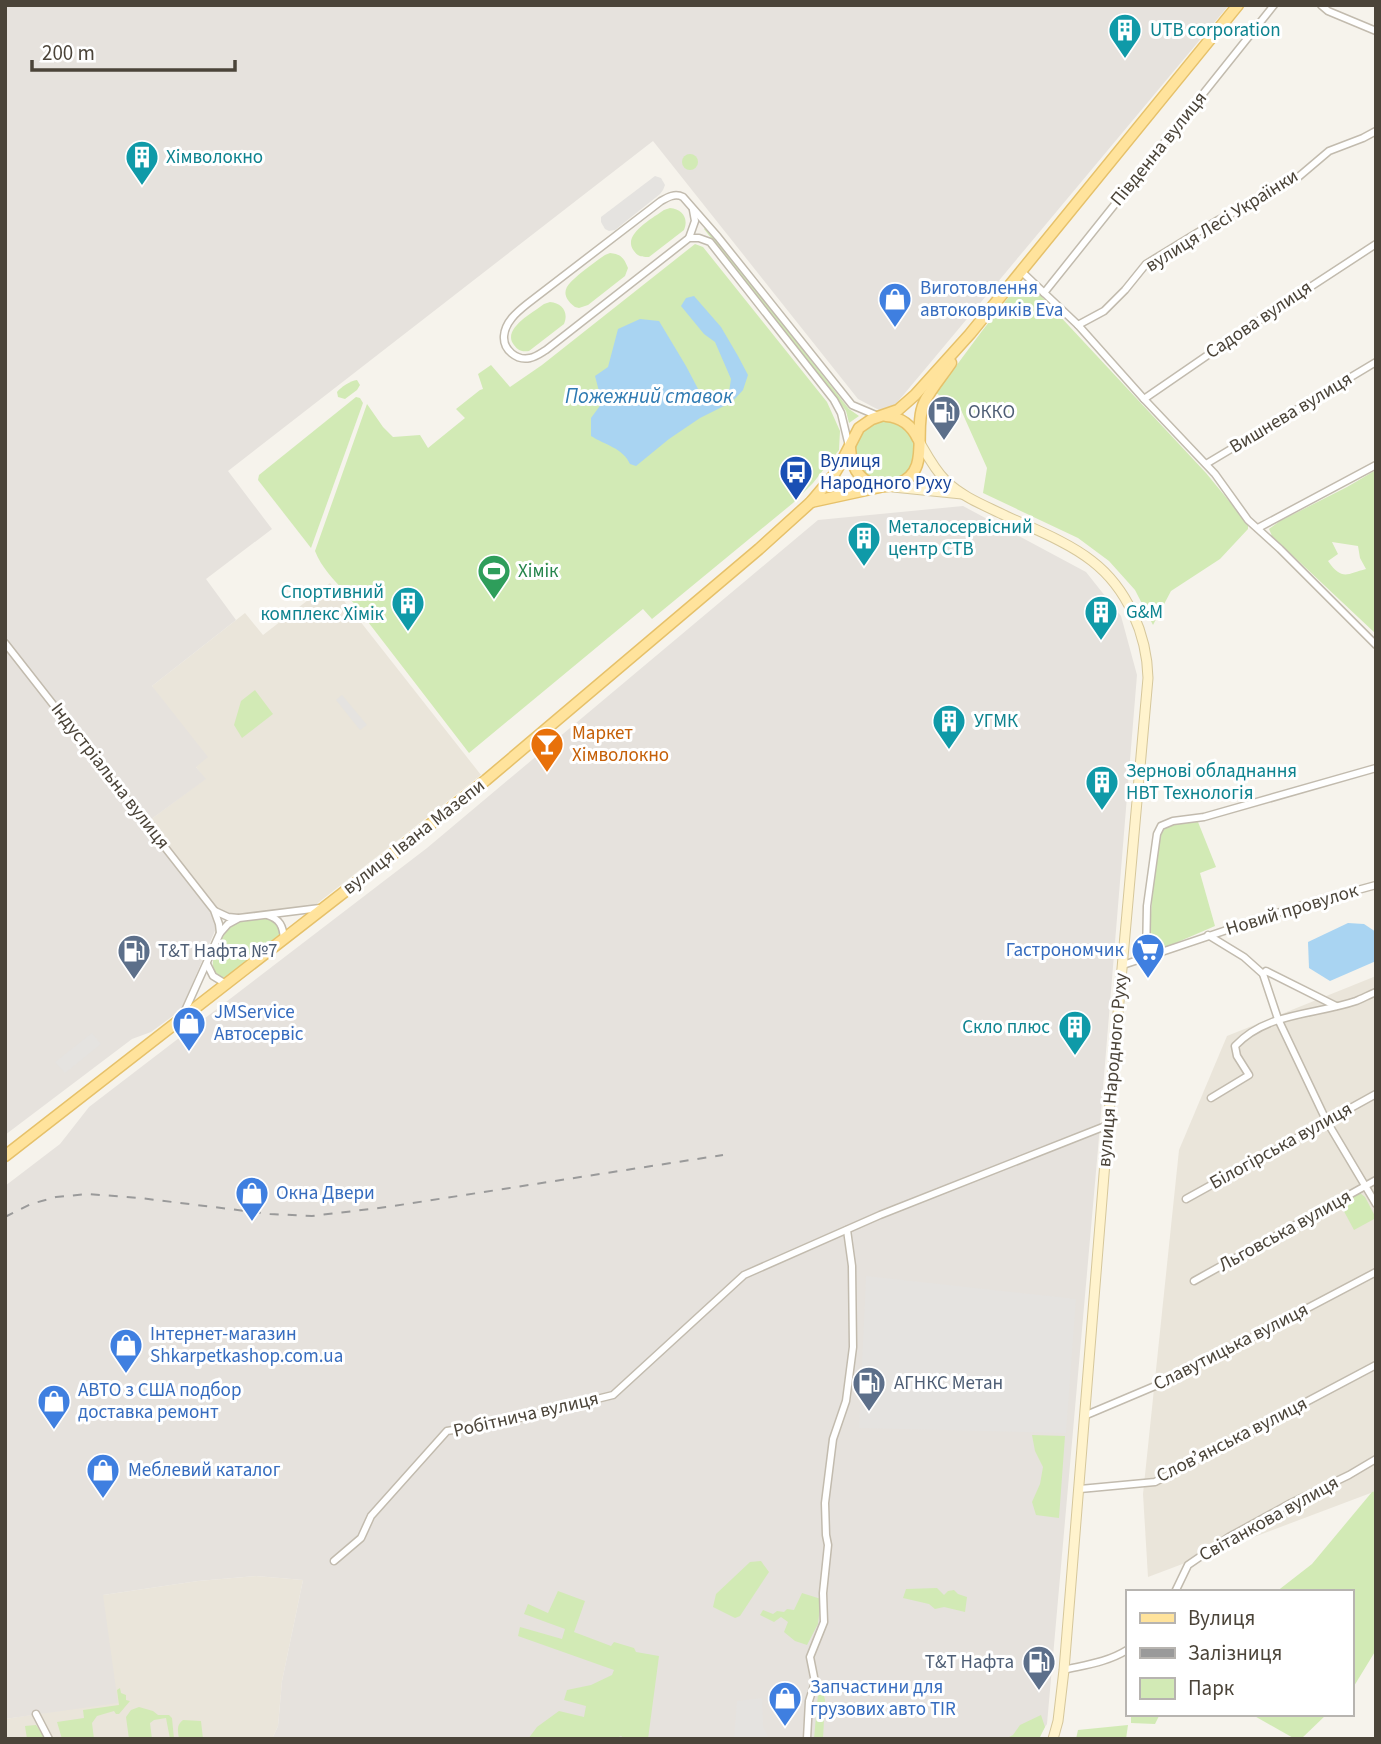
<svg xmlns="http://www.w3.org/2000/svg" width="1381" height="1744" viewBox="0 0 1381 1744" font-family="'Source Sans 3',sans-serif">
	<rect width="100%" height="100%" fill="#f6f3ec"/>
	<g fill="#eae5da">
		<polygon points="330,583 481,775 314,906 230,916 214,910 146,823 205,779 196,767 152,686 245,613 263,635"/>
		<polygon points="1376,976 1376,1491 1148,1577 1143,1494 1179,1150 1227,1036"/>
		<polygon points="256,1576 303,1580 282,1681 278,1726 272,1739 5,1739 5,1719 57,1711 103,1595 198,1581"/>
	</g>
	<g fill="#e6e2dd">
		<polygon points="5,5 1229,5 895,405 879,410 858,399 653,141 228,471 272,529 206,579 236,620 152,686 208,757 196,767 206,779 146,823 214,910 217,926 181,1010 151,1032 132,1039 5,1135"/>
		<polygon points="963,506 1086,572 1121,616 1137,675 1098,1149 1047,1724 1037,1739 272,1739 278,1726 282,1681 303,1580 256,1576 198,1581 103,1595 118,1703 5,1719 5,1186 60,1144 89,1107 427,848 818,520"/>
	</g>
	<g fill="#d2eab5" fill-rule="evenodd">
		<circle cx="690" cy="162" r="8"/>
		<path d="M 670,208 C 682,209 689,218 684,230 L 649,257 C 643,257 638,257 634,251 C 621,235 653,218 664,210 Z"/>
		<polygon points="706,227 849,409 859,416 849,423 846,411 704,229"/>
		<path d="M 695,244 L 703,247 L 827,402 L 840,431 L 839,450 L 813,483 L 793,503 L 652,619 L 643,609 L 469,753 L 345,592 C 334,580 321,567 315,551 L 367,404 L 383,427 L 393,437 L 420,435 L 428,448 L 465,418 L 456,409 L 480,390 L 483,389 L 478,374 L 491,365 L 510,387 L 542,365 Z"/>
		<path d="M 610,253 C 621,254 624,258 628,268 L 625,276 L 588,305 L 579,308 L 575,307 C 556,292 569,283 582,272 C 590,266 597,260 605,255 Z"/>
		<polygon points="1029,283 1206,473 1248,524 1248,529 1220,559 1171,591 1153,625 1135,590 1109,561 1078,538 983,493 987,468 961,410 936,393 982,331 1019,284"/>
		<path d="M 550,302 C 562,303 569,312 564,324 L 529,351 C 523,352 518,351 514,345 C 501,329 534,312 544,304 Z"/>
		<path d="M 357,380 L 360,385 L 357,390 L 345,399 L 338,397 L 337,392 C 341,387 350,381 357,380 Z"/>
		<polygon points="356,397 360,398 363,403 311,548 258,480 259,475"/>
		<circle cx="885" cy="451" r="30"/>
		<path d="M 1376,470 L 1376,634 L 1272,536 L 1269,529 L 1280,521 L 1347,487 ZM 1332,542 L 1358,546 L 1360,558 L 1366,569 C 1347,574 1342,581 1328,561 L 1338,554 Z"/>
		<polygon points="255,690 273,714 242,738 234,725 241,701"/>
		<polygon points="1198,822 1216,867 1200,873 1215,926 1164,948 1149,952 1152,896 1160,837 1164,828 1178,824"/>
		<path d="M 254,918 C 266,917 274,918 280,929 L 279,935 L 225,978 C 219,976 214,973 213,967 C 211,957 224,931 232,926 C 238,922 247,920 254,918 Z"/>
		<polygon points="1360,1193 1365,1197 1376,1218 1354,1230 1339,1202"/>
		<polygon points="1032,1435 1065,1436 1059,1518 1036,1515 1032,1502 1040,1484 1043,1467 1035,1451"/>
		<polygon points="1376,1491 1376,1650 1351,1691 1351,1592 1276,1592 1312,1564 1372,1492"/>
		<polygon points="761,1561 769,1572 740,1616 735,1618 713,1607 716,1594 750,1562"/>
		<polygon points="937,1588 944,1595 948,1591 954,1590 958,1594 967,1597 965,1612 944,1607 935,1609 929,1604 903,1598 906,1589"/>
		<polygon points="558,1591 585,1601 574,1632 611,1646 614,1642 634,1648 636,1652 659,1656 648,1739 625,1739 621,1736 614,1739 528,1739 537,1727 559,1711 584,1717 586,1706 564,1700 567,1690 591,1685 612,1675 614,1670 518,1636 520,1627 562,1639 565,1629 524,1614 528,1604 548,1613"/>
		<polygon points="802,1593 821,1599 818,1624 807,1645 795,1641 784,1632 788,1622 781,1617 774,1622 760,1615 763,1610 773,1614 777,1611 784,1612 787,1609 794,1610"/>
		<polygon points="120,1688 121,1693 126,1695 126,1700 130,1701 119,1714 116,1714 114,1711 97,1716 92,1723 94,1739 62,1739 57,1722 84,1718 83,1710 119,1705 117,1690"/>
		<polygon points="823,1692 825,1700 823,1739 814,1739 818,1694"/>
		<polygon points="139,1707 153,1711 158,1715 169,1715 172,1718 174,1739 170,1739 166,1718 154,1720 150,1723 152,1739 129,1739 126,1717 131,1710"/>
		<polygon points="1131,1714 1160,1714 1155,1724 1131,1723"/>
		<polygon points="1251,1714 1327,1714 1301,1739 1295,1739"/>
		<polygon points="1041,1715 1045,1727 1039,1739 1005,1739 1013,1735 1020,1725"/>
		<path d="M 183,1720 L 201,1721 L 203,1739 L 179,1739 C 178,1731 176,1725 183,1720 Z"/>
		<polygon points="36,1725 46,1739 27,1739 25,1726"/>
		<polygon points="1128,1725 1126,1739 1076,1739 1078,1730"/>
	</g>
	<g fill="#e5e3e0">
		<polygon points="655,176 661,178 665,185 663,190 660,194 615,230 609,231 605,229 601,222 601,217"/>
		<polygon points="342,695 367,725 360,730 336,700"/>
		<polygon points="92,1033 101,1044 65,1073 55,1062"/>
		<polygon points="866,1276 1076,1299 1066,1433 859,1428"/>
		<polygon points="762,1698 763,1727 769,1739 734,1739 737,1701"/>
	</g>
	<g fill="#a9d4f2">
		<path d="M 694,296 L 721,327 L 738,356 L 748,375 L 743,390 L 732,402 L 700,418 L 669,439 L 636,466 L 630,464 C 623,448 605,445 591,436 L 591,418 L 602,403 L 595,376 L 608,367 L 618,329 L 640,319 L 659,321 L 686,366 L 706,404 L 729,392 L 731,379 L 715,342 L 704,334 L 681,306 L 686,298 Z"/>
		<polygon points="1348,923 1364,924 1376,932 1376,961 1330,981 1309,968 1308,942"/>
	</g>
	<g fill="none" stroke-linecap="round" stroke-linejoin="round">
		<defs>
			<g id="street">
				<polyline points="1321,5 1328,11 1376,31"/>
				<polyline points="689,238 695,221 693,210"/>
				<polyline points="1021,271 1078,325 1144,399 1215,474 1248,520 1280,549 1376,645"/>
				<polyline points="1044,293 1274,5"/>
				<polyline points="1078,325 1104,311 1125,290 1146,264 1218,220 1271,194 1296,179 1329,151 1363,138 1376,131"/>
				<polyline points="1144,399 1234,337 1376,244"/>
				<path d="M 849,446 L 841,413 L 834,400 L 710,242 L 699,238 L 689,238 L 546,350 C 541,353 536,357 530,358 C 517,361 503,350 504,336 C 505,322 517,312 527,304 L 661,201 C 668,197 675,193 683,197 L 718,237 L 852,405 L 878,416"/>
				<polyline points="1206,464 1376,362"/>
				<polyline points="1258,528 1376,465"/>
				<polyline points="5,643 214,910 219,924 220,933"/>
				<polyline points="215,911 228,917 238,918"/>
				<path d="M 267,915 C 280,919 283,926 284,939"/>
				<polyline points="1208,935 1244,957 1263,974 1278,1019 1326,1120 1376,1204"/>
				<polyline points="1146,957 1147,906 1157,834 1161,826 1173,821 1204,817 1376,768"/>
				<polyline points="207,964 213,976 226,984"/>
				<polyline points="1123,965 1292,908 1376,885"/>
				<polyline points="1263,974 1266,971 1336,1006"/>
				<polyline points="183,1015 220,933 228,924 239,918 320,908"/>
				<path d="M 1211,1098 L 1249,1075 L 1237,1056 L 1235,1046 C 1267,1012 1315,1015 1356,1001 C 1363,998 1369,995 1376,992"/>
				<polyline points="1186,1199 1376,1094"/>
				<polyline points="1194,1281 1376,1180"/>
				<polyline points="1084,1416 1155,1386 1228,1350 1376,1272"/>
				<polyline points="1080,1489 1155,1482 1376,1365"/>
				<polyline points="334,1561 361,1538 371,1516 447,1431 508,1421 613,1395 744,1275 880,1215 1108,1125"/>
				<polyline points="1175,1592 1188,1565 1229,1537 1291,1503 1349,1475 1376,1459"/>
				<path d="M 1064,1670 C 1085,1665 1108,1662 1127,1650"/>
				<polyline points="36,1714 49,1739"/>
				<polyline points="807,1739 809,1701 815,1682 810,1657 824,1622 823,1593 828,1545 826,1535 825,1503 833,1439 846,1401 853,1347 852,1266 847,1230"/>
			</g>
			<g id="secondary">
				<path d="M 919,441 C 927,455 934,469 946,481 C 962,497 986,506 1006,516 C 1034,529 1068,542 1092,561 C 1127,588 1147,634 1148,678 L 1108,1125 L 1064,1670 L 1058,1721 L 1053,1739"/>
				<polyline points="893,487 962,494"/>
			</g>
			<g id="primary">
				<path d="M 886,416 C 901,417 912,426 918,439"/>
				<path d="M 850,448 C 851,462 855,476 870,483 C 879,487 888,487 897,484 C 933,472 912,430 924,403 C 930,390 943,375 951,363"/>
				<polyline points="811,502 880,487"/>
				<polyline points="5,1156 402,847 486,780 759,549 811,502 833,476 842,461 859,428 872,419 898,410 915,395 970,334 1238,5"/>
			</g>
		</defs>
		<use href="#street" stroke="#c2bbae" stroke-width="9"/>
		<use href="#secondary" stroke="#d6c79b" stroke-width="11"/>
		<use href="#primary" stroke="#e6c16a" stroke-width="13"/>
		<use href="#street" stroke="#fff" stroke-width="6"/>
		<use href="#secondary" stroke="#fff3cd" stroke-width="9"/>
		<use href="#primary" stroke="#ffe39c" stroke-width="10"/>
		<polyline stroke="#9a9a9a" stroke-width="2" stroke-dasharray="9 9" stroke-linecap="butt" points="5,1217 31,1204 56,1197 88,1194 140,1198 270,1214 312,1216 387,1207 723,1155"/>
	</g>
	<defs>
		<symbol id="building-pin" viewBox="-11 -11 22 30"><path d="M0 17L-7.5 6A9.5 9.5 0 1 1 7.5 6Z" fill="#0f9aa8" stroke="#fff"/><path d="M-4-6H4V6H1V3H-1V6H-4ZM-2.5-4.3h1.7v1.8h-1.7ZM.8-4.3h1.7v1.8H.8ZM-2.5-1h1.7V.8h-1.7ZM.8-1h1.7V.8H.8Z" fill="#fff"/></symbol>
		<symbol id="shop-pin" viewBox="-11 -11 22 30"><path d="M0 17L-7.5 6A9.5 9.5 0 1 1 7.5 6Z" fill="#3f7fe0" stroke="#fff"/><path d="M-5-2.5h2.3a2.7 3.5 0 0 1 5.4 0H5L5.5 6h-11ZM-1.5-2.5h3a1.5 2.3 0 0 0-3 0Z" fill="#fff"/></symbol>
		<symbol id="fuel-pin" viewBox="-11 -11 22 30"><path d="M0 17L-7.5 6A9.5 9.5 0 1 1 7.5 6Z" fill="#5c6f8a" stroke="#fff"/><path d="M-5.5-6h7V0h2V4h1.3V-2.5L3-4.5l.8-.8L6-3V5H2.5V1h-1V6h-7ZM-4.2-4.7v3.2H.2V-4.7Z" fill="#fff"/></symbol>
		<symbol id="bus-pin" viewBox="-11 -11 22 30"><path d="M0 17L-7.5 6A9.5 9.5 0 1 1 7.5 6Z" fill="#1a4fb4" stroke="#fff"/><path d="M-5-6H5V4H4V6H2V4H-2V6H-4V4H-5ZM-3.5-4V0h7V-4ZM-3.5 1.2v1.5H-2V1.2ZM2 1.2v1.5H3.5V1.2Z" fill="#fff"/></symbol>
		<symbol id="stadium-pin" viewBox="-11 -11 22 30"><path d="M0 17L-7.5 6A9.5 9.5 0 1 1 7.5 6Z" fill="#2e9e5b" stroke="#fff"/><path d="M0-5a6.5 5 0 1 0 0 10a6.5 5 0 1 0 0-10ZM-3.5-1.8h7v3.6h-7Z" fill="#fff"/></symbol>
		<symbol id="bar-pin" viewBox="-11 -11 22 30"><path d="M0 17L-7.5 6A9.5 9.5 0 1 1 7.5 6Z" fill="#e8710a" stroke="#fff"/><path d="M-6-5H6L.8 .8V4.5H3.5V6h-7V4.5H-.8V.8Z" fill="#fff"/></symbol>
		<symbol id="supermarket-pin" viewBox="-11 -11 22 30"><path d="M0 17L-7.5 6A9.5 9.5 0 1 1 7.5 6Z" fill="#3f7fe0" stroke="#fff"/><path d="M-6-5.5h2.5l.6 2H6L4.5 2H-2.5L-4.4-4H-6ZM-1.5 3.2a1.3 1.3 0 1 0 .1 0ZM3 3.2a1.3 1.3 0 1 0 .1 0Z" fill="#fff"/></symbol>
	</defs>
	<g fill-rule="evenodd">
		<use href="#building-pin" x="1106" y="11" width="38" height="52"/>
		<use href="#building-pin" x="123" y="138" width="38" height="52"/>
		<use href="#shop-pin" x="876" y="280" width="38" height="52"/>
		<use href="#fuel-pin" x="925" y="393" width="38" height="52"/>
		<use href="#bus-pin" x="777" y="453" width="38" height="52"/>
		<use href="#building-pin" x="845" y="519" width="38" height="52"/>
		<use href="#stadium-pin" x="475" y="552" width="38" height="52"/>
		<use href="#building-pin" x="389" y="584" width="38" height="52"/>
		<use href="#building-pin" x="1082" y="593" width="38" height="52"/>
		<use href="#building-pin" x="930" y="702" width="38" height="52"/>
		<use href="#bar-pin" x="528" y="725" width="38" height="52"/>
		<use href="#building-pin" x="1083" y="763" width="38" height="52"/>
		<use href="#supermarket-pin" x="1129" y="931" width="38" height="52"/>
		<use href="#fuel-pin" x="115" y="932" width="38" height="52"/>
		<use href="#shop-pin" x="170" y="1004" width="38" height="52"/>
		<use href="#building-pin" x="1056" y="1008" width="38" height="52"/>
		<use href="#shop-pin" x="233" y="1174" width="38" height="52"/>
		<use href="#shop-pin" x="107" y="1326" width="38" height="52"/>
		<use href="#fuel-pin" x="850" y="1364" width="38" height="52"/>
		<use href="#shop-pin" x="35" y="1382" width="38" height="52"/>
		<use href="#shop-pin" x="84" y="1451" width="38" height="52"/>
		<use href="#fuel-pin" x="1020" y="1643" width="38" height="52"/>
		<use href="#shop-pin" x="766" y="1679" width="38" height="52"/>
	</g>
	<g text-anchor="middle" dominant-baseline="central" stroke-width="6" stroke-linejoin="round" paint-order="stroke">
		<g font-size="19" fill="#0d838f" stroke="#fff" text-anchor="start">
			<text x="1150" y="30">UTB corporation</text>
			<text x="166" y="157">Хімволокно</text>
			<text x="888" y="527">Металосервісний<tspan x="888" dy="22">центр СТВ</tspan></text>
			<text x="384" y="592" text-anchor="end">Спортивний<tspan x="384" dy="22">комплекс Хімік</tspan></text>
			<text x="1126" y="612">G&amp;M</text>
			<text x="974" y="721">УГМК</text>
			<text x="1126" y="771">Зернові обладнання<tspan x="1126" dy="22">НВТ Технологія</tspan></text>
			<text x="1050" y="1027" text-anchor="end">Скло плюс</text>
		</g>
		<g font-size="19" fill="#4b4439" stroke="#fff">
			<text transform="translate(1159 149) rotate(-51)">Південна вулиця</text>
			<text transform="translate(1222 221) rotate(-32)">вулиця Лесі Українки</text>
			<text transform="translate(1259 320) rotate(-34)">Садова вулиця</text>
			<text transform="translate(1291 413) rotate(-31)">Вишнева вулиця</text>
			<text transform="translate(110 776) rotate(52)">Індустріальна вулиця</text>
			<text transform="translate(414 837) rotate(-38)">вулиця Івана Мазепи</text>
			<text transform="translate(1292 910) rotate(-17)">Новий провулок</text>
			<text transform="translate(1113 1070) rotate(-85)">вулиця Народного Руху</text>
			<text transform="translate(1281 1146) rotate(-29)">Білогірська вулиця</text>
			<text transform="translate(1285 1231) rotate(-29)">Льговська вулиця</text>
			<text transform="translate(1231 1347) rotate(-27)">Славутицька вулиця</text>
			<text transform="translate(526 1415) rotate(-13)">Робітнича вулиця</text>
			<text transform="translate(1232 1440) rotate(-27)">Словʼянська вулиця</text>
			<text transform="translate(1269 1519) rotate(-29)">Світанкова вулиця</text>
		</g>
		<g font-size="19" fill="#366cbe" stroke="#fff" text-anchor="start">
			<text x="920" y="288">Виготовлення<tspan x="920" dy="22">автоковриків Eva</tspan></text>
			<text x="1124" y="950" text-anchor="end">Гастрономчик</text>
			<text x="214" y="1012">JMService<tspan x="214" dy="22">Автосервіс</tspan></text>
			<text x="276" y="1193">Окна Двери</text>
			<text x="150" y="1334">Інтернет-магазин<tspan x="150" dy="22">Shkarpetkashop.com.ua</tspan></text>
			<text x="78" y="1390">АВТО з США подбор<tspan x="78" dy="22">доставка ремонт</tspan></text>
			<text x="128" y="1470">Меблевий каталог</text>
			<text x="810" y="1687">Запчастини для<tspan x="810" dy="22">грузових авто TIR</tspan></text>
		</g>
		<g font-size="19" fill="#4e5e75" stroke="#fff" text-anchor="start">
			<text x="968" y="412">ОККО</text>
			<text x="158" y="951">Т&amp;Т Нафта №7</text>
			<text x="894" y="1383">АГНКС Метан</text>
			<text x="1014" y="1662" text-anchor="end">Т&amp;Т Нафта</text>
		</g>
		<g font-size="19" fill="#164399" stroke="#fff" text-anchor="start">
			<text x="820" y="461">Вулиця<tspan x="820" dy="22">Народного Руху</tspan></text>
		</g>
		<g font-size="19" fill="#27864d" stroke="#fff" text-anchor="start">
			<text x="518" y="571">Хімік</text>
		</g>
		<g font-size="19" fill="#c56008" stroke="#fff" text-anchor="start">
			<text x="572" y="733">Маркет<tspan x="572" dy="22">Хімволокно</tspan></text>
		</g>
		<g font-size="21" font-style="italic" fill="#2e7ab2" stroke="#fff">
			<text x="649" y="396">Пожежний ставок</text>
		</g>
	</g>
	<rect width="1381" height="1744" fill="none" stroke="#4b4439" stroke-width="14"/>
	<rect x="1126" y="1590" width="228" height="126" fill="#ffffff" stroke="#b7b4b0" stroke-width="2"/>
	<rect x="1140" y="1613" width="35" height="10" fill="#ffe39c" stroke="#b7b4b0" stroke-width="2"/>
	<text x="1188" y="1625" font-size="21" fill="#4b4439">Вулиця</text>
	<rect x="1140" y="1648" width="35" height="10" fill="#9a9a9a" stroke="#b7b4b0" stroke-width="2"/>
	<text x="1188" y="1660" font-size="21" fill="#4b4439">Залізниця</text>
	<rect x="1140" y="1678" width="35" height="21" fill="#d2eab5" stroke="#b7b4b0" stroke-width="2"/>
	<text x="1188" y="1695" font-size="21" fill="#4b4439">Парк</text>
	<path d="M32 60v10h203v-10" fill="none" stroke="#4b4439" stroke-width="3.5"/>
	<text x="42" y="60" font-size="21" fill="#4b4439" stroke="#ffffff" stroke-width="5" paint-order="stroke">200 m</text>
</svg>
